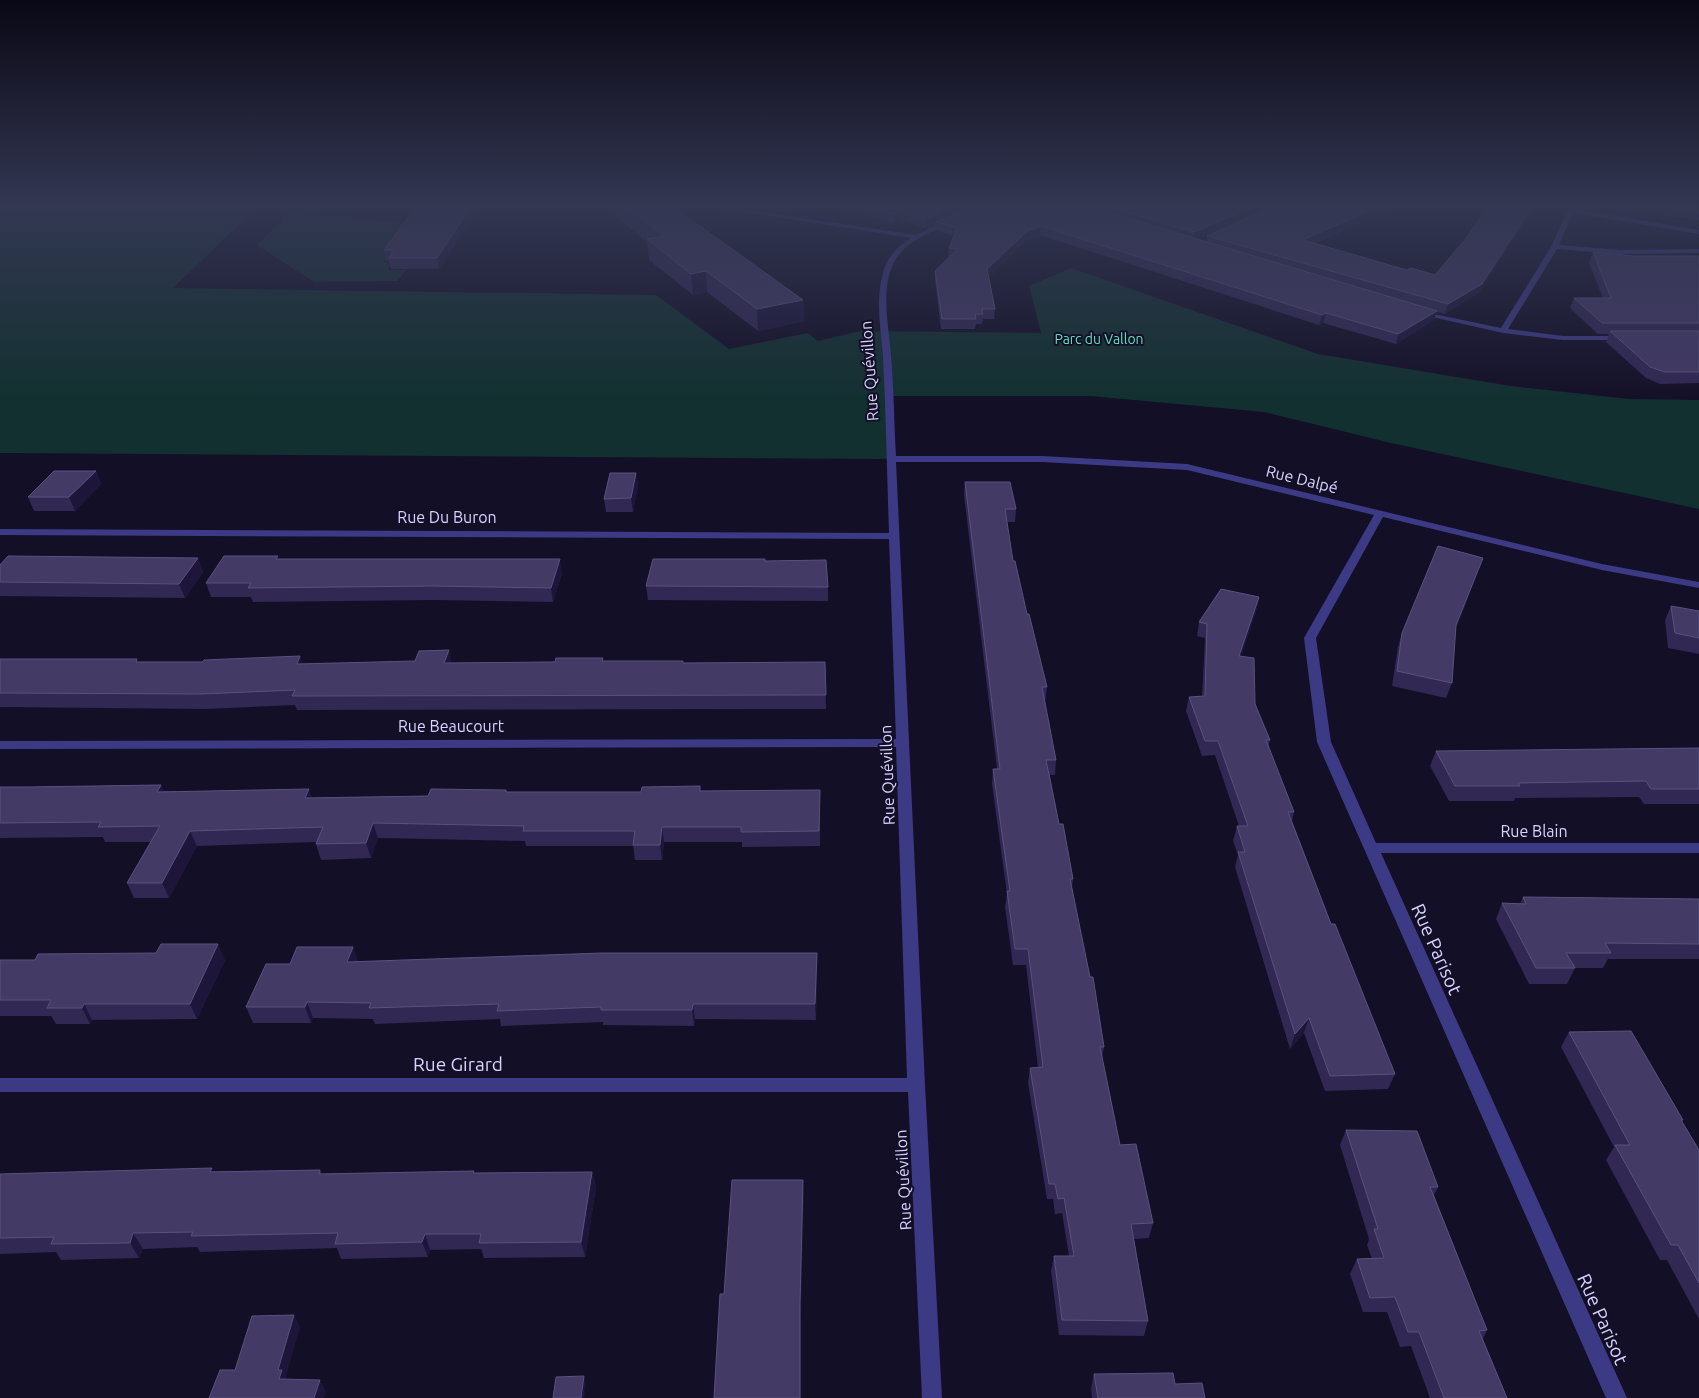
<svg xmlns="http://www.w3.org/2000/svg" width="1699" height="1398" viewBox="0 0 1699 1398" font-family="Ubuntu,sans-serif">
	<rect width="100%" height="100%" fill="#130f26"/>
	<g fill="#12302f">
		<polygon points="0,208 256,208 173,288 656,295 729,349 808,333 818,341 861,331 1041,333 1029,286 1071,268 1318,354 1511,386 1629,399 1699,400 1699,509 1391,443 1264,412 1091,396 889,396 891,459 0,453"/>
		<polygon points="308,212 308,215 412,223 384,262 392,263 388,270 406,270 397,281 314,282 257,245 289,213"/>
	</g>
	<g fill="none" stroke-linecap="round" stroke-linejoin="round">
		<g fill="#3d3a85" fill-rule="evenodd">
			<path d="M 719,208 L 738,208 L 916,235 L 942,222 L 953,220 L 953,222 C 933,231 905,241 894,262 C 880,290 889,326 891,356 C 894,390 894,423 896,456 L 1042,456 L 1187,464 L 1602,564 L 1699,582 L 1699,588 L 1602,570 L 1383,517 L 1316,638 L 1331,742 L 1376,843 L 1699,843 L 1699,853 L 1381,853 L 1627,1398 L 1606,1398 L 1317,742 L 1304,638 L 1374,515 L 1187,470 L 1042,462 L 896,462 L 925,1085 L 942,1398 L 922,1398 L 908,1092 L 0,1092 L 0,1078 L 907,1078 L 896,747 L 0,749 L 0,741 L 896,739 L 889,539 L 0,535 L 0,529 L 889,533 C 887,474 886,415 883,357 C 881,329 875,300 883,273 C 887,257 897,247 911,238 Z"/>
			<polygon points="1569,208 1699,230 1699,234 1573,213 1559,245 1620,250 1699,249 1699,253 1620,254 1557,249 1508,329 1563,336 1627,336 1627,340 1563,340 1503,333 1415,313 1419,311 1501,328 1551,247"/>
		</g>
	</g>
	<g fill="#312854">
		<polygon points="479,208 439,269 391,269 389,261 386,261 384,250"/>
		<polygon points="614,208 675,208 803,300 804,321 758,331 707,292 693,295 649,260 647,242 615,216"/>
		<polygon points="836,208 1270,208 1197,239 1206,242 1207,236 1270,208 1391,208 1314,244 1479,293 1445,314 1437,312 1434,320 1396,344 1323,323 1319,325 1040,235 1025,241 989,277 995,309 994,319 983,319 982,324 976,324 975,329 941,329 935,280 935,271 949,257 948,257 949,248 954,236 936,230 936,223 926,228 901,220 893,223"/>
		<polygon points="1616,208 1699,208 1699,220 1616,209"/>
		<polygon points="1593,252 1634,256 1699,256 1699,383 1660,384 1646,378 1606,342 1609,334 1598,334 1570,308 1574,298 1603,298 1589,263"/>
		<polygon points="96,471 101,484 75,511 34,511 28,497"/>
		<polygon points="636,473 638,486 633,512 606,512 604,499"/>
		<polygon points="965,482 1016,509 1015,522 1007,522 1013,561 1047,687 1045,702 1056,760 1055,775 1050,775 1059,824 1073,879 1072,888 1104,1047 1102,1058 1120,1145 1153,1223 1149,1238 1134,1239 1148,1321 1144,1336 1059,1335 1051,1271 1054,1256 1069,1256 1062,1213 1055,1214 1053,1199 1047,1199 1028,1083 1030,1068 1038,1068 1026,965 1013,965 1005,907 1007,894 992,784 993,769 997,769 964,495"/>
		<polygon points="198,558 203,572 185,598 0,596 0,565"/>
		<polygon points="1483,558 1456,628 1452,683 1446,698 1392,686 1398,647 1402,633"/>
		<polygon points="279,559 562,573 553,602 435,600 253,602 251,597 211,597 206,583"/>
		<polygon points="646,586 828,587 828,601 648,600"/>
		<polygon points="1259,597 1256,611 1241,656 1255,704 1270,740 1268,747 1294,812 1292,821 1331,924 1395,1074 1388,1089 1325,1091 1304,1033 1290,1049 1235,867 1238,855 1233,841 1237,826 1239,826 1215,755 1202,756 1186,711 1189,697 1202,696 1205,638 1197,636 1199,622"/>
		<polygon points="1671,606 1699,611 1699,654 1668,648 1665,620"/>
		<polygon points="0,659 138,662 302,664 452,663 603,661 683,663 825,662 826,709 297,710 295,705 206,709 0,707"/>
		<polygon points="1699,748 1699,804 1644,804 1639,797 1515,798 1514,801 1449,801 1430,766 1436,751"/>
		<polygon points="161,785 163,791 312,798 428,796 506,790 507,792 641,792 700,786 700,791 820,790 820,846 742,847 742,842 664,842 662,860 635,860 633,846 526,846 525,841 378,838 371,858 321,860 316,844 316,842 197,846 169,898 134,898 127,883 151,842 105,842 103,837 0,838 0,787 28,787"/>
		<polygon points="1523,897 1699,899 1699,959 1608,959 1603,968 1575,968 1567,984 1529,984 1496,919 1502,903 1520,904"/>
		<polygon points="353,947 358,962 817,953 816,1020 695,1019 694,1026 603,1025 603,1022 501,1026 500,1019 375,1024 373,1019 313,1018 311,1023 253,1023 246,1007 290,964"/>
		<polygon points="0,960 225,960 197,1019 92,1020 90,1024 56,1024 51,1016 0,1016"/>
		<polygon points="1569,1032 1683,1120 1682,1122 1699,1150 1699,1319 1667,1260 1660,1260 1606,1160 1614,1147 1561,1047"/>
		<polygon points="1346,1130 1438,1187 1434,1195 1487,1330 1483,1339 1507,1398 1430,1398 1411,1346 1400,1347 1387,1312 1363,1312 1350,1274 1357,1259 1372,1259 1367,1245 1369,1239 1340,1145"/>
		<polygon points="320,1170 322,1174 474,1171 474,1173 592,1172 596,1187 585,1257 484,1258 481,1249 430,1250 428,1257 341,1259 337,1248 200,1252 197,1247 143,1249 139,1258 61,1260 56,1252 0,1254 0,1174"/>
		<polygon points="1094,1374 1175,1384 1205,1398 1092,1398 1091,1388"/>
	</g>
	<g fill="#1d163a">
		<polygon points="470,208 479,208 439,269 437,258"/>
		<polygon points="949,208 979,208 960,212 938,222 936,222 936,223 926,228 926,219"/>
		<polygon points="1251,208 1270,208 1193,241 1194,232"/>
		<polygon points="1374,208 1391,208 1301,249 1303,240"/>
		<polygon points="1531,208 1534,208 1479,293 1445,314 1448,304"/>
		<polygon points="901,211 901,220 893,223 894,215"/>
		<polygon points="1041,226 1040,235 1025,241 987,279 987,269 1026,232"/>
		<polygon points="706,271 707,292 693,295 691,274"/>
		<polygon points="803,300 804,321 758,331 757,309"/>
		<polygon points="1437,311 1434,320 1396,344 1398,334"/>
		<polygon points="1326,313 1323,323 1319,325 1322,315"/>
		<polygon points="96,471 101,484 75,511 69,497"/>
		<polygon points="636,473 638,486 633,512 631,498"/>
		<polygon points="198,558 203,572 185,598 179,584"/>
		<polygon points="1483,558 1478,572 1452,640 1456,625"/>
		<polygon points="560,559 562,573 553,602 551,588"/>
		<polygon points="1259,597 1256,611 1236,670 1239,656"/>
		<polygon points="449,650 452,665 444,663"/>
		<polygon points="300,656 304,671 297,664"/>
		<polygon points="161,785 167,799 157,792"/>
		<polygon points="309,789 314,803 305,798"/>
		<polygon points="373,823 378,838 371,858 366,843"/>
		<polygon points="662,827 664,842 662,860 660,845"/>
		<polygon points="190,831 197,846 169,898 162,883"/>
		<polygon points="218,944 225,960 197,1019 190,1004"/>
		<polygon points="353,947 358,962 347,962"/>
		<polygon points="817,953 817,968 816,1020 815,1004"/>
		<polygon points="307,1002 313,1018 311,1023 305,1007"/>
		<polygon points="84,1004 92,1020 90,1024 82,1008"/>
		<polygon points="693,1004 695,1019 694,1026 692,1010"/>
		<polygon points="1309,1018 1304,1033 1290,1049 1295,1034"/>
		<polygon points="592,1172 596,1187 585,1257 581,1242"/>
		<polygon points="803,1180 804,1195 801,1319 801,1398 800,1398 800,1304"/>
		<polygon points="133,1233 143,1249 139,1258 130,1243"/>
		<polygon points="425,1234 430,1250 428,1257 422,1242"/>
		<polygon points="294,1315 300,1327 286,1377 288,1382 279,1379 278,1370"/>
		<polygon points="584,1376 586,1384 584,1398 581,1398"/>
		<polygon points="320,1380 326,1392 324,1398 314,1398"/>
	</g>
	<g fill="#433a66" stroke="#5a527e">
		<polygon points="415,208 470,208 437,258 389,258 394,250 384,250"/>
		<polygon points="628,208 675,208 803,300 757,309 706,271 691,274 647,239 664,236"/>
		<polygon points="869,208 949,208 926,219 901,211 894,215"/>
		<polygon points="970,208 1094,208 1437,311 1398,334 1326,313 1322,315 1041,226 1026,232 987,269 995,309 982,309 983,314 975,314 976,319 942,319 935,271 958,249 949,248 957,228 936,222"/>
		<polygon points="1113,208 1251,208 1194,232"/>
		<polygon points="1270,208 1374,208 1303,240 1407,270 1411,268 1435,275 1468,236 1486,208 1531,208 1482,284 1448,304 1207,236"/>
		<polygon points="1674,208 1699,208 1699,212"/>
		<polygon points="1593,252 1634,256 1699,256 1699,323 1602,323 1574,298 1611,298"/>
		<polygon points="1610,331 1699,331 1699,372 1665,372 1650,367"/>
		<polygon points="54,471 96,471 69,497 28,497"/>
		<polygon points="610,473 636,473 631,498 604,499"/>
		<polygon points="965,482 1010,482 1016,509 1005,509 1013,561 1015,561 1027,614 1029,614 1047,687 1042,687 1056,760 1046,760 1059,824 1063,824 1073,879 1070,879 1090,977 1093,977 1104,1047 1100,1047 1120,1145 1136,1144 1153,1223 1131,1224 1148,1321 1062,1320 1054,1256 1074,1256 1064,1198 1058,1199 1055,1184 1049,1184 1030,1068 1043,1067 1028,949 1015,949 1007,891 1010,891 993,769 1000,769"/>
		<polygon points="1438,546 1483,558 1456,625 1452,683 1397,671 1402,633"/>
		<polygon points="8,556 198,558 179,584 0,582 0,565"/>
		<polygon points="224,556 278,556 276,559 560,559 551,588 432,586 248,588 251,583 206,583"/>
		<polygon points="653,559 765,559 765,561 826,560 828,587 646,586"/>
		<polygon points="1221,589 1259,597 1239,656 1254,658 1255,704 1270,740 1266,740 1294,812 1288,812 1331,924 1335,924 1395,1074 1330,1076 1309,1018 1295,1034 1238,852 1245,852 1237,826 1248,826 1218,741 1205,741 1189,697 1205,696 1207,624 1199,622"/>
		<polygon points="1671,606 1699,611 1699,638 1675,633"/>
		<polygon points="449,650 444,663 555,662 556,658 603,658 602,661 683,661 683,663 825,662 826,695 292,696 295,690 201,694 0,693 0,659 137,659 136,662 202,662 204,660 300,656 297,664 415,661 419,651"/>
		<polygon points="1699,748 1699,789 1651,789 1646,781 1518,783 1520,786 1455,786 1436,751"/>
		<polygon points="161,785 157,792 309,789 305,798 428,796 431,789 506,790 506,792 641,792 642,787 700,786 700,791 820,790 819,831 741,832 741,827 662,827 660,845 633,845 635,831 523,831 524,826 373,823 366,843 316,844 323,827 190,831 162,883 127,883 160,826 98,827 101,822 0,823 0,787 28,787"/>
		<polygon points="1523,897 1699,899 1699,944 1605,943 1611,953 1566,953 1575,968 1536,968 1502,903 1526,904"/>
		<polygon points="161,944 218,944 190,1004 84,1004 82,1008 47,1008 51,1000 0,1000 0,960 35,960 38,954 156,953"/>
		<polygon points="297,947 353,947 347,962 602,953 817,953 815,1004 693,1004 692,1010 601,1010 601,1007 497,1011 499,1004 369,1008 371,1003 307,1002 305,1007 246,1007 266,964 290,964"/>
		<polygon points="1631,1031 1683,1120 1681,1120 1699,1150 1699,1283 1678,1245 1671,1245 1615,1145 1630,1145 1569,1032"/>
		<polygon points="1346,1130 1417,1131 1438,1187 1430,1187 1487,1330 1479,1331 1507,1398 1444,1398 1419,1332 1408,1332 1395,1297 1370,1298 1357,1259 1384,1258 1374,1229 1378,1229"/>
		<polygon points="212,1168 210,1172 320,1170 319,1174 474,1171 473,1173 592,1172 581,1242 479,1243 481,1234 425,1234 422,1242 335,1244 338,1233 191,1236 193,1232 133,1233 130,1243 51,1244 54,1237 0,1238 0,1174"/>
		<polygon points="732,1180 803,1180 800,1304 800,1398 714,1398 720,1294 724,1294"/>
		<polygon points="294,1315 278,1370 282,1370 279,1379 320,1380 314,1398 209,1398 220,1370 235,1370 252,1316"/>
		<polygon points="1173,1373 1175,1384 1202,1383 1205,1398 1098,1398 1094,1374"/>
		<polygon points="584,1376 581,1398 553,1398 556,1377"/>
	</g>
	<linearGradient id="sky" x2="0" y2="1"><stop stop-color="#0a0815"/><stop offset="0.51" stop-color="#333752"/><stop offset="1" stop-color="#333752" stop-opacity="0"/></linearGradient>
	<rect width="1699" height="404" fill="url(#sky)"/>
	<g text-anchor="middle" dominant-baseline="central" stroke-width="4" stroke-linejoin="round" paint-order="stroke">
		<g font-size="14" fill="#5fe0c0" stroke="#130f26">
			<text x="1099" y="339">Parc du Vallon</text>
		</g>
		<g font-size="16" fill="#d9d4ff" stroke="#130f26">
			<text transform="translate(869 371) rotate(-94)">Rue Quévillon</text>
			<text transform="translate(1302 479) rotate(14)">Rue Dalpé</text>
			<text x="447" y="517">Rue Du Buron</text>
			<text x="451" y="726">Rue Beaucourt</text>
			<text transform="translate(887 775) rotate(-92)">Rue Quévillon</text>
			<text x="1534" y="831">Rue Blain</text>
			<text transform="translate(903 1180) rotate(-93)">Rue Quévillon</text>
		</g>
		<g font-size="19" fill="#d9d4ff" stroke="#130f26">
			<text transform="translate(1437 949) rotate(66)">Rue Parisot</text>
			<text x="458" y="1064">Rue Girard</text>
			<text transform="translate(1603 1319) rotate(66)">Rue Parisot</text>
		</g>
	</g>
</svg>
